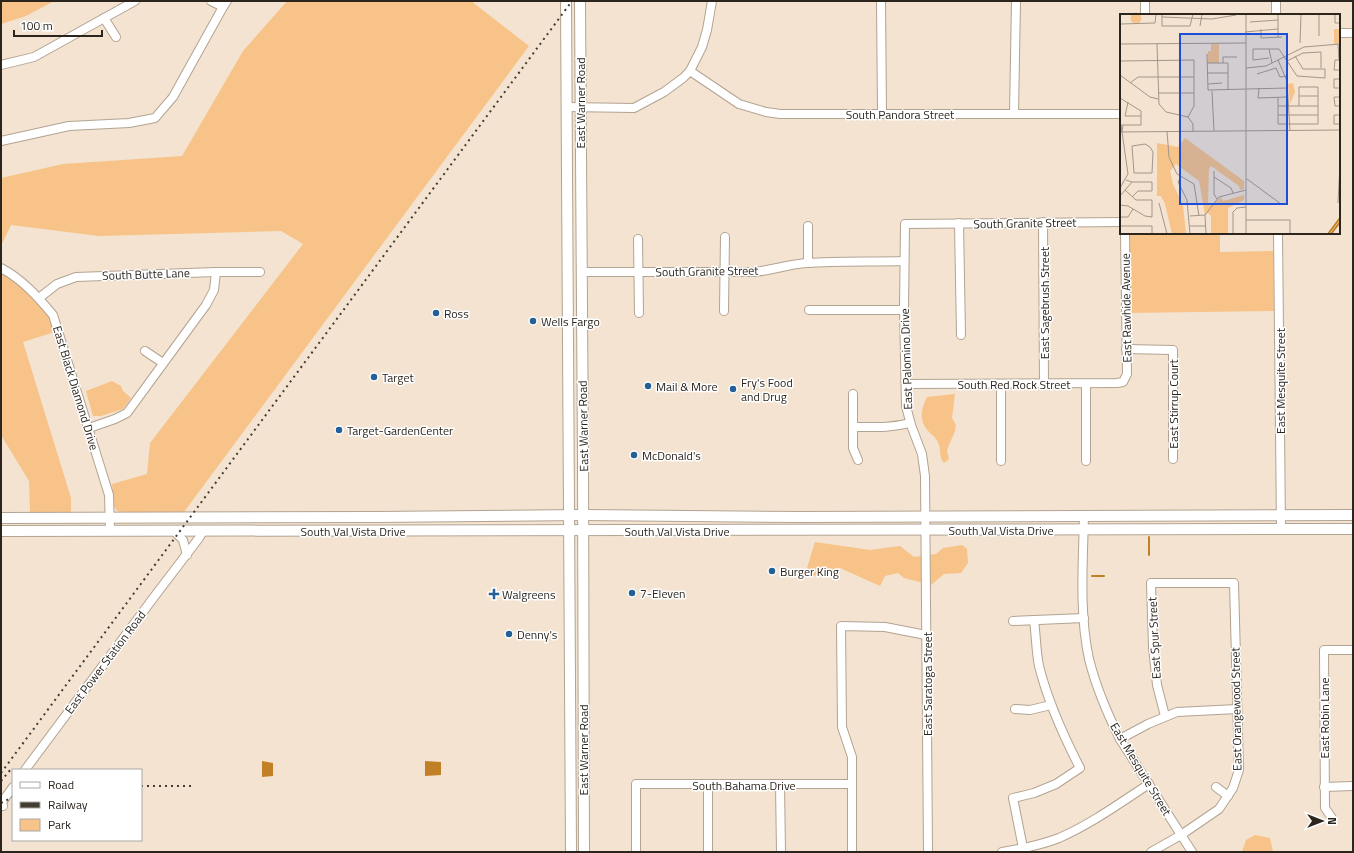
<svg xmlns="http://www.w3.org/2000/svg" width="1354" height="853" viewBox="0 0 1354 853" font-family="'Titillium Web',sans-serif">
	<rect width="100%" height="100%" fill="#f3e3d0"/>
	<g fill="#f7c388">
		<polygon points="1,1 54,1 26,16 1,24"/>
		<polygon points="287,1 471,1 529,46 184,512 121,512 117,511 114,506 112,484 147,474 150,443 303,244 281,231 99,236 11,225 1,246 1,178 63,164 182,156 243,51"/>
		<polygon points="1125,233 1220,233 1220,252 1273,251 1274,311 1126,313"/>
		<polygon points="1,268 39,298 58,331 23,342 71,498 71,512 30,512 29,481 1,435"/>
		<polygon points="112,381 121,386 123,391 131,398 123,409 101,416 93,416 86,391"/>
		<path d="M 955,394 L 952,418 L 956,425 L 955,431 L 947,450 L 949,459 L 944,463 C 939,458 941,451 939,445 C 936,435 929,434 925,427 C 919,417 922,407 927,397 Z"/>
		<polygon points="815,542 870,550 900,546 914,557 936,554 943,548 962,545 967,549 968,563 961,573 944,574 931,585 904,578 898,573 885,576 880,586 840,568 811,577 807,568"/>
		<polygon points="1255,835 1270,838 1273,852 1242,852 1246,840"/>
	</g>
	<g fill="#c18026">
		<polygon points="262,761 273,763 273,776 262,777"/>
		<polygon points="425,761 441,762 441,775 425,776"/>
	</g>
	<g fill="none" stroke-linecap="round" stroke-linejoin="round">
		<g stroke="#c18026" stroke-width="2">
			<polyline points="1149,537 1149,555"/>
			<polyline points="1092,576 1104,576"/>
		</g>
		<defs>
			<g id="minor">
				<polyline points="211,1 223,7"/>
				<polyline points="881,1 882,113"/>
				<polyline points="1145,1 1145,15"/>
				<polyline points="1276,1 1276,15"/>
				<polyline points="104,18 116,37"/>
				<polyline points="1339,33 1350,33"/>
				<polyline points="1,65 34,57 135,1"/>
				<polyline points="690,71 739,104 766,112 780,114 1121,114"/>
				<polyline points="567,107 634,108 664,92 683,78 690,71 702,47 707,30 712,1"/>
				<polyline points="1014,113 1016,1"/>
				<polyline points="1,141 69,126 129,123 155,118 173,97 223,7 227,1"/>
				<polyline points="1043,222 1044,384"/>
				<polyline points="959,223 961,335"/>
				<polyline points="1278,233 1281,529"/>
				<polyline points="638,239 639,313"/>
				<polyline points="808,263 808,226"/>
				<path d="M 1,268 C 22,279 38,297 53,315 L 109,495 L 110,531"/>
				<path d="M 581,272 L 752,272 C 771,271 788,264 807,263 C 839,261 872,262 904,261"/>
				<polyline points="39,298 57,284 76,277 216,272 260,272"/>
				<polyline points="809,310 904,310"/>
				<polyline points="724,311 725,237"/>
				<polyline points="1126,349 1173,350 1173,459"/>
				<polyline points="145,351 163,363"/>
				<polyline points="906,384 1117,383 1123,382 1127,374 1125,233"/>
				<polyline points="1086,384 1086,461"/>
				<polyline points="853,394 853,448 858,460"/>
				<path d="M 853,427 C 873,427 891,428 910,423"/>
				<polyline points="89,428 115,419 127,413 206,305 214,290 216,272"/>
				<polyline points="1001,461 1001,384"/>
				<path d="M 1084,515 C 1083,563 1079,613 1089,659 C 1096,687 1107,713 1120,739 L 1192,852"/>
				<polyline points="174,531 183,540 187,555"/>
				<polyline points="1013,621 1084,618"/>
				<polyline points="1015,709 1030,710 1051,705"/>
				<polyline points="1120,739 1148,724 1177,712 1237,709"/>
				<polyline points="25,770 157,593 199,538 203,531"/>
				<polyline points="708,785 708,852"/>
				<polyline points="780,785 781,852"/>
				<polyline points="1216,787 1228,796"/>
				<polyline points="1324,787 1353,786"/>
				<polyline points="3,806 2,802 13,787"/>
				<polyline points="1332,818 1325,808 1324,650 1353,650"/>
				<path d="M 1023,848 L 1013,798 L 1034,793 L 1056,784 L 1080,768 C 1063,735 1048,702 1039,666 C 1036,651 1036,635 1034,620"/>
				<polyline points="636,852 636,784 852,784"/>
				<polyline points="852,852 852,757 842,727 841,626 885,627 926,635"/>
				<polyline points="928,852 925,476 922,454 911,425 906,406 904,310 905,224 1121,222"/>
				<path d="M 1002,852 C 1021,849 1041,845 1059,838 C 1091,824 1120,803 1149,784"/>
				<polyline points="1151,852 1181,835 1219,809 1233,788 1239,770 1234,583 1151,583 1153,647 1157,685 1165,716"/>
			</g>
			<g id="major">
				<polyline points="566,1 571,852"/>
				<polyline points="580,1 583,459 584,852"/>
				<polyline points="1,518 376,517 584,515 800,517 1353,515"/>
				<polyline points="1,531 1353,529"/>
			</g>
		</defs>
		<use href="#minor" stroke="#b3a392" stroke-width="10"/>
		<use href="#major" stroke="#b3a392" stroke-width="12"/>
		<use href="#minor" stroke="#fff" stroke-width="8"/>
		<use href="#major" stroke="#fff" stroke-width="10"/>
		<g stroke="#433c33" stroke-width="2" stroke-dasharray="2 4" stroke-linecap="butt">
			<polyline points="1,773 572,1"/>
			<polyline points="1,781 11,769"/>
			<polyline points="141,786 192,786"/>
			<polyline points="1,803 13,797"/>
		</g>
	</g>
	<g fill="#246097" stroke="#fff" stroke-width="1.5">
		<circle cx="436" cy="313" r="4"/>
		<circle cx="533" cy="321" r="4"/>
		<circle cx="374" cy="377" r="4"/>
		<circle cx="648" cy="386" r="4"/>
		<circle cx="733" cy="389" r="4"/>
		<circle cx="339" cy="430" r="4"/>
		<circle cx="634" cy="455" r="4"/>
		<circle cx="772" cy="571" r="4"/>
		<circle cx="632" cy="593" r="4"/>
		<path d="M492 588h4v4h4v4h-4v4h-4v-4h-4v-4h4z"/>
		<circle cx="509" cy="634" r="4"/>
	</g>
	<g text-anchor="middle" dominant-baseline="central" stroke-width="3" stroke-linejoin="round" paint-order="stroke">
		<g font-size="12" fill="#2b251e" stroke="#fff">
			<text transform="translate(580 103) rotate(-90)">East Warner Road</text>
			<text x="900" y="114">South Pandora Street</text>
			<text transform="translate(1025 223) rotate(-1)">South Granite Street</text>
			<text transform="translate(707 271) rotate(-1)">South Granite Street</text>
			<text transform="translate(146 274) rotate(-2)">South Butte Lane</text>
			<text transform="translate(1044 303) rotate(-90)">East Sagebrush Street</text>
			<text transform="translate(1126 308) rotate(-91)">East Rawhide Avenue</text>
			<text transform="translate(906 359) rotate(-92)">East Palomino Drive</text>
			<text transform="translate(1280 381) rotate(-90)">East Mesquite Street</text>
			<text x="1014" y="384">South Red Rock Street</text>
			<text transform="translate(76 388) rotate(73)">East Black Diamond Drive</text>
			<text transform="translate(1173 404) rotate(-90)">East Stirrup Court</text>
			<text transform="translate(583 426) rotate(-91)">East Warner Road</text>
			<text x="1001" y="530">South Val Vista Drive</text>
			<text x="353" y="531">South Val Vista Drive</text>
			<text x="677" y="531">South Val Vista Drive</text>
			<text transform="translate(1154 638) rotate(-93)">East Spur Street</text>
			<text transform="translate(105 662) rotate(-53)">East Power Station Road</text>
			<text transform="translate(927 684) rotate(-90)">East Saratoga Street</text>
			<text transform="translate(1236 709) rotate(-91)">East Orangewood Street</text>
			<text transform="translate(1324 718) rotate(-90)">East Robin Lane</text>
			<text transform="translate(583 750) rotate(-90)">East Warner Road</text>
			<text transform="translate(1141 769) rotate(59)">East Mesquite Street</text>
			<text x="744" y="785">South Bahama Drive</text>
		</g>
		<g font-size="12" fill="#2b251e" stroke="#fff" text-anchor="start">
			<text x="444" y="313">Ross</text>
			<text x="541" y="321">Wells Fargo</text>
			<text x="382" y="377">Target</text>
			<text x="741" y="382">Fry's Food<tspan x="741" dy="14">and Drug</tspan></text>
			<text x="656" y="386">Mail &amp; More</text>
			<text x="347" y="430">Target-GardenCenter</text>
			<text x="642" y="455">McDonald's</text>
			<text x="780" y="571">Burger King</text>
			<text x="640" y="593">7-Eleven</text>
			<text x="502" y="594">Walgreens</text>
			<text x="517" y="634">Denny's</text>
		</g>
	</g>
	<g transform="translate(1120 14)">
		<rect width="220" height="220" fill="#f3e3d0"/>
		<path d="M10.5 4a5.5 5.5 0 1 1 11 0a5.5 5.5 0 1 1-11 0ZM 214,15 L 220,15 L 220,29 L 214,30 ZM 91,30 L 99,30 L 99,49 L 88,49 L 88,37 L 91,37 ZM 173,69 L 175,78 L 170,90 L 168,70 ZM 65,124 L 124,167 L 124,175 L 120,176 L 119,172 L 91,152 L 89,155 L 88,189 L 93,191 L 101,183 L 103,187 L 124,181 L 124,186 L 108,194 L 108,220 L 91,220 L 91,202 L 88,199 L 85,201 L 79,167 L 56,150 L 50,157 L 53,170 L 63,191 L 66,220 L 52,220 L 45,190 L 41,182 L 37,182 L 37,129 L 58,133 Z" fill="#f7c388"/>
		<path fill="none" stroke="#c18026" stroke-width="2" d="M 208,220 L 220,204M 211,220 L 220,208"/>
		<path fill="none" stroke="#a39789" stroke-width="1" d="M 42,0 L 42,12 L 70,12 L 73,0M 126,0 L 126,220M 158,0 L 158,24M 215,0 L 215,9 L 220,9M 42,3 L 92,5 L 116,1M 130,8 L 158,6M 0,10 L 35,9 L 36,0M 80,12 L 82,0M 141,15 L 141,24 L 162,23M 125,18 L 158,15M 199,22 L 199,0M 180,29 L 181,0M 0,30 L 126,29M 37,30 L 39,90 L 46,98 L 68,103 L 73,110 L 73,117M 218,30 L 219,46M 149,35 L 152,49M 87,40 L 88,76 L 167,74M 149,44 L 133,46 L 133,35 L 159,35 L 177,62 L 205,64 L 205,55 L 183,55 L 175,42M 158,46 L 167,67 L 170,117M 220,46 L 215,46 L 214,56 L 220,56M 0,47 L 74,46 L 74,92 L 68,103M 167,47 L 183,39 L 201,38 L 201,54M 87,49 L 108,49 L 108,76M 103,49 L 103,43 L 117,43M 126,54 L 146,52 L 184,33 L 220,30M 87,59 L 108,59M 137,60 L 156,54 L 160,63 L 166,62M 0,61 L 30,83 L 38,85M 220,65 L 214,65 L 214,74 L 220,74M 10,69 L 18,63 L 74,63M 88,70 L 102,69M 139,74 L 138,84 L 167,83M 92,77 L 94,117M 38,79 L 74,79M 179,82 L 198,82M 158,83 L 158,110 L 198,110 L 198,73 L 179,73 L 179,92M 220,83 L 214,83 L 215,92 L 220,92M 0,84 L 21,97 L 21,111 L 0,111M 8,88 L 5,102 L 21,102M 158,92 L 198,92M 158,101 L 198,101M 220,101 L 214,101 L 214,110 L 220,110M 1,111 L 2,118 L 3,111M 47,117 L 49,143 L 57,160 L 74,170 L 79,202M 0,118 L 220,116M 220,124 L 220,149M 12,132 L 14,159 L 32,159 L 33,138 L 30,133M 12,132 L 25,130 L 30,133M 94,157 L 94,180 L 97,185M 61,162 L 58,168 L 67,186 L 70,220M 94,163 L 111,174 L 113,179M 127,165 L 161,190M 6,166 L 12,168 L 32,168 L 32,177 L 18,177 L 12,183M 0,174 L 8,160 L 2,118M 0,182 L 12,168M 39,189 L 47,220M 218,189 L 220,151M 0,191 L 8,192 L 25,202 L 32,203 L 32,186 L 16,186 L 5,176M 85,201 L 86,220M 70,202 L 85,201 L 99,183 L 126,176M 0,203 L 8,203 L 13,195M 126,206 L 170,206 L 170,220M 0,212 L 32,212 L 32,220M 70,212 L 86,212M 113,220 L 113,198 L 117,194 L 126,193"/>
		<path fill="#1d4ed8" fill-opacity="0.15" stroke="#1d4ed8" stroke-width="2" d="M 60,20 L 167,20 L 167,190 L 60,190 Z"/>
		<rect width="220" height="220" fill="none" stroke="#2b251e" stroke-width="2"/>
	</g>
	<rect width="1354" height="853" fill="none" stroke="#2b251e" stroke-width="4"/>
	<rect x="12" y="769" width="130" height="72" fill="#ffffff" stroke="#aaa8a5"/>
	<rect x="20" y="782" width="20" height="6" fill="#ffffff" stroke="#aaa8a5"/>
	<text x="48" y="789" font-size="12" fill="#2b251e">Road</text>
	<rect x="20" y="802" width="20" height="6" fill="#433c33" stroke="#aaa8a5"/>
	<text x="48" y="809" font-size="12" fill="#2b251e">Railway</text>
	<rect x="20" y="819" width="20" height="12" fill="#f7c388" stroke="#aaa8a5"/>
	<text x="48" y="829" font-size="12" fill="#2b251e">Park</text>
	<g transform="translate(1322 821) rotate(90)" stroke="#ffffff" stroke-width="3" paint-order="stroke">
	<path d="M0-3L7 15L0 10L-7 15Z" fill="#2b251e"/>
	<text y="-6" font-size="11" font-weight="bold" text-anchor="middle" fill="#2b251e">N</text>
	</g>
	<path d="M14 30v6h88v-6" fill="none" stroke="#2b251e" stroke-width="2"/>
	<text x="20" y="30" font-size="12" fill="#2b251e" stroke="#ffffff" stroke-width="3" paint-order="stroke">100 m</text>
</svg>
